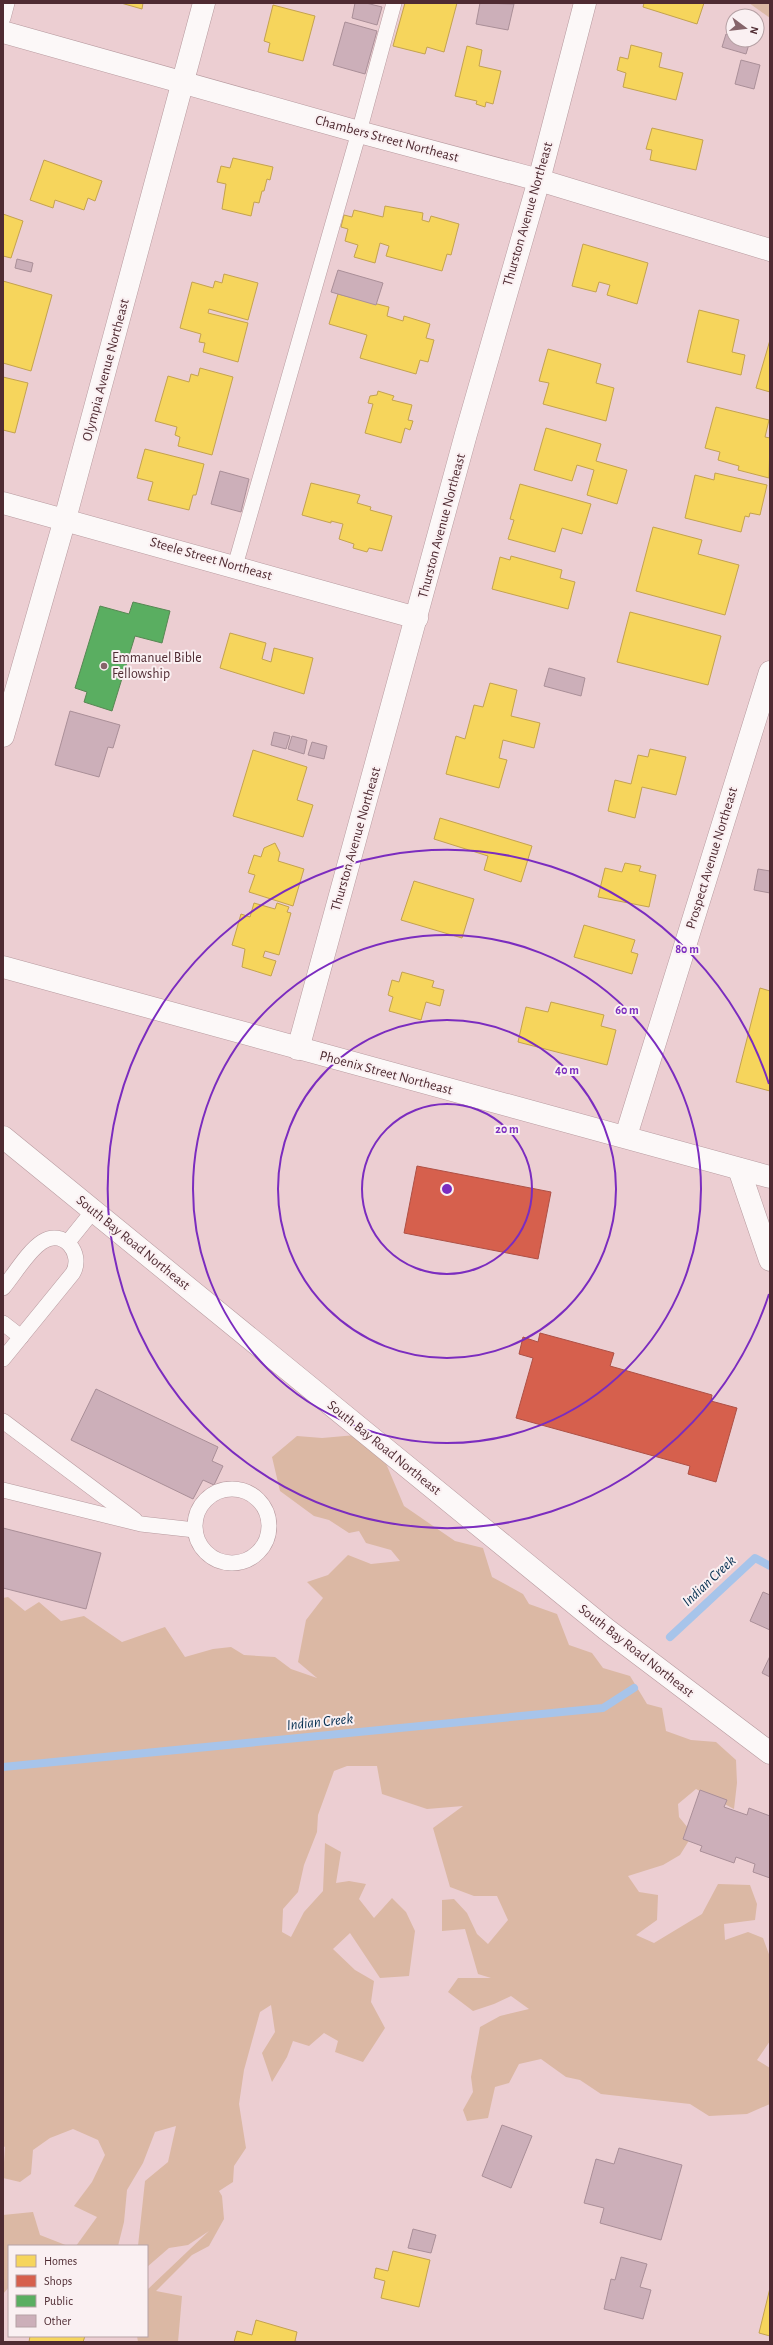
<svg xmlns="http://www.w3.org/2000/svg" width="773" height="2345" viewBox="0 0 773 2345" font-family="'Alegreya Sans',sans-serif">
	<rect width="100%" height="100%" fill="#ecced2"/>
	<g fill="#dbb8a4">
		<polygon points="749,3 770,3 770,18"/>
		<polygon points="356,1435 382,1454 404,1506 455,1541 483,1548 492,1577 523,1594 529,1604 557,1614 569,1645 592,1653 603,1668 630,1676 647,1704 662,1708 666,1731 691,1740 716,1742 736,1760 737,1783 734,1809 696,1789 678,1804 679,1817 693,1834 680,1855 663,1865 628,1876 639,1892 658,1895 657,1920 636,1935 654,1943 702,1914 718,1884 750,1885 757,1904 755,1920 724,1924 725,1940 748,1932 763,1938 770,1957 770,2041 757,2060 770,2068 770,2104 747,2114 709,2116 690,2104 601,2094 580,2080 566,2077 541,2059 519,2064 509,2083 495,2087 488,2118 467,2121 463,2110 473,2092 471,2077 480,2027 500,2016 529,2009 511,1996 494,2004 473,2011 448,1992 458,1978 491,1978 478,1974 465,1929 442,1931 442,1900 454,1899 467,1913 477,1934 488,1944 508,1920 497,1896 474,1896 450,1887 433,1828 463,1806 427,1809 382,1794 377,1766 347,1766 334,1771 318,1815 317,1832 304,1865 298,1892 283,1909 282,1932 291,1937 304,1912 323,1891 325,1843 341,1852 336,1883 349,1881 366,1884 359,1899 374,1918 392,1898 406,1912 415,1931 409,1976 380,1978 350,1933 333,1949 355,1970 374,1981 371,2002 385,2028 363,2062 335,2052 338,2041 324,2033 309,2046 293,2041 287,2057 272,2082 262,2053 275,2032 271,2005 260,2012 244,2070 239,2104 246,2148 234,2166 233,2182 219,2191 222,2196 224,2219 209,2246 192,2255 156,2291 182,2296 178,2342 138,2342 137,2336 147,2336 147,2290 209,2231 188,2245 169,2248 147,2267 147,2246 138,2246 145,2181 168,2162 176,2126 155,2132 143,2163 127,2190 124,2222 118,2246 76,2246 97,2217 74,2206 92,2182 105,2155 98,2140 73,2129 50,2138 33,2150 31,2174 20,2182 3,2178 5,2147 3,2146 3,1598 8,1597 25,1611 39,1602 61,1621 84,1616 122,1642 165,1627 185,1657 213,1649 231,1647 244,1655 275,1657 291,1669 317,1678 298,1662 306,1620 323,1598 307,1582 328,1575 348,1555 371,1564 400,1561 391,1550 366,1543 359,1531 349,1533 329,1520 314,1516 280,1491 272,1457 297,1436 322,1438"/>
		<polygon points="33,2212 40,2235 68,2246 9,2246 9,2287 3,2294 3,2215"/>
	</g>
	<g fill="#f6d55c" stroke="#c4a24f">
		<polygon points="121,3 143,3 142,9"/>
		<polygon points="405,3 457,3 444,52 427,47 425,54 393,46"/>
		<polygon points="644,3 704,3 697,24 643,7"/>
		<polygon points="273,5 315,16 303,61 268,52 270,43 264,41"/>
		<polygon points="631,45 662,53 659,67 683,73 676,100 623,87 626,73 617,70 620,57 628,59"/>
		<polygon points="467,46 482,50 479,66 501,71 493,104 486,102 485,107 476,104 477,101 455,96"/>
		<polygon points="652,128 703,140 696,170 650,160 652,150 646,149"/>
		<polygon points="233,158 273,167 270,180 267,179 264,191 262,191 259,203 254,202 251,216 222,209 226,184 217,182 221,166 230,168"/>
		<polygon points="44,160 102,181 95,201 88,198 84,210 55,200 53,208 30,200"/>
		<polygon points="385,206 423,213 422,220 429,222 431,216 459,224 451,255 447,254 442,271 386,256 389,246 380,243 375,263 354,257 358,245 345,241 348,229 341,227 344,215 352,217 354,210 383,217"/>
		<polygon points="3,214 23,221 11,258 3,256"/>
		<polygon points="583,244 648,263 637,304 607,295 610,285 599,282 596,292 572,286"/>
		<polygon points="224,274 258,283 248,320 209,309 208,313 248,323 238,362 203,352 205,343 199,342 201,334 180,328 192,282 213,288 215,281 222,283"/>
		<polygon points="3,281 52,295 31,371 3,363"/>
		<polygon points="338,294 389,307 387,316 403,321 404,316 430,324 426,338 434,340 428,362 420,360 416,374 360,358 367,335 329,324"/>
		<polygon points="699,310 739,320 732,352 745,355 741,375 687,362"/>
		<polygon points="770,340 770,392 756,388"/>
		<polygon points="548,349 601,364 596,383 614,388 606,421 543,404 549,383 539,381"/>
		<polygon points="200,368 233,377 212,455 178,446 180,437 175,435 177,427 155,421 168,376 189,382 191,374 198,376"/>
		<polygon points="3,377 28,383 15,433 3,430"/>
		<polygon points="378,391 394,396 392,400 412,405 408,420 413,421 410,430 405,428 401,443 365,433 373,404 368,403 370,396 377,395"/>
		<polygon points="716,407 769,420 765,437 770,438 769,478 738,470 739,466 718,460 720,452 705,448"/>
		<polygon points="546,428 601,444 596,461 627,470 617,504 587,495 594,470 577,465 572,481 534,470"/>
		<polygon points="145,449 204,464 196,495 193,495 189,510 148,500 153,482 137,478"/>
		<polygon points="715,473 767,485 760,515 750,513 749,517 745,516 741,532 685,518 695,475 714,480"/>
		<polygon points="311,483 360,495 357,503 371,507 370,510 392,516 382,551 369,548 367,552 353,548 354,544 339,539 343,524 331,521 331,523 302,515"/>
		<polygon points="520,484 591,504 582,534 562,528 555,552 508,539 514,520 510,519"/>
		<polygon points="653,527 702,540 698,554 739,565 725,615 636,591"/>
		<polygon points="511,556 562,570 560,578 575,582 568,609 492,589 500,557 510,560"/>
		<polygon points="630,612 721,636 708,685 617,662"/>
		<polygon points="230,633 266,643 262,659 271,662 274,648 313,658 304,694 220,668"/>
		<polygon points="490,683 517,690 511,716 540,723 534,748 503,740 499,758 507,760 499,788 446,774 456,736 465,739 474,705 483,707"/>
		<polygon points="650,749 686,757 676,795 642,787 635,818 608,811 615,780 631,784 638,755 648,757"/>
		<polygon points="253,750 307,767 297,800 313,805 303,837 233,816"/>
		<polygon points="440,818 532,846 521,882 484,870 488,856 434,839"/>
		<polygon points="275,843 280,853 278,861 304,869 293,906 249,892 255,875 248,873 254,855 261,857 264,848"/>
		<polygon points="625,863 641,866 639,871 656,875 649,907 598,897 605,868 622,872"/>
		<polygon points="414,881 474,899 462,938 401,920"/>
		<polygon points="254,903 275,909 277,903 289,907 287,912 291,913 279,955 265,951 263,957 276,961 271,976 242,967 245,949 232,945 241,914 250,917"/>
		<polygon points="584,925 635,940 631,952 638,954 632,974 574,957"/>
		<polygon points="402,972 434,981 432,987 444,990 440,1006 426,1002 421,1020 389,1011 393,997 388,995 392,980 399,982"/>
		<polygon points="760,988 770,991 770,1091 736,1082"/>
		<polygon points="551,1002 604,1015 601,1026 616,1030 607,1065 518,1042 526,1007 548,1012"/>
		<polygon points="393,2251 430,2260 419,2307 381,2298 385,2281 374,2278 376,2268 388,2271"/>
		<polygon points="770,2288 770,2336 759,2333"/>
		<polygon points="256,2320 297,2332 295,2341 299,2342 234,2342 237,2331 252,2335"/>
		<polygon points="30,2336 85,2336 83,2342 29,2342"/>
	</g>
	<g fill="#d6604d" stroke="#ae5045">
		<polygon points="417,1166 551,1192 538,1259 404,1233"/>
		<polygon points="540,1333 614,1353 610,1366 712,1395 711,1401 737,1408 716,1482 688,1474 690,1466 516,1418 533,1358 519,1354 523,1337 538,1342"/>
	</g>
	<polygon fill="#5aae61" stroke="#578753" points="133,602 170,611 162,643 135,636 112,711 84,702 87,692 75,688 100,606 129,614"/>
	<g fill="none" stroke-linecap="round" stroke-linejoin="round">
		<g stroke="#a7c4ea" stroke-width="8">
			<polyline points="670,1637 755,1558 770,1566"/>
			<polyline points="3,1767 603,1708 634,1688"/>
		</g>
	</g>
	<g fill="#ccafb9" stroke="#aa8f98">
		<polygon points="355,3 366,3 382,7 377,25 352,18"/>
		<polygon points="480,3 514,4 508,30 476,24"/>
		<polygon points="345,22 377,31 365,74 333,65"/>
		<polygon points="726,34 733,36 733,40 750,41 746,54 722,47"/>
		<polygon points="741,60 760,65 754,89 735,84"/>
		<polygon points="17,259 33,263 31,272 15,268"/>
		<polygon points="338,270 383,283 376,305 331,292"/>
		<polygon points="220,471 249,479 241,512 211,504"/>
		<polygon points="549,668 585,678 581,696 544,686"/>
		<polygon points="70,711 120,725 113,748 108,747 99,777 55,765"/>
		<polygon points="274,732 290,736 286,749 271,745"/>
		<polygon points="292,736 307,740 304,754 288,749"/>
		<polygon points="312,742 327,746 324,759 308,755"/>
		<polygon points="758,869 770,871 770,893 754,890"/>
		<polygon points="96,1389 218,1447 212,1461 223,1466 214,1485 203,1480 193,1499 71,1440"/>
		<polygon points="3,1528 101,1553 86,1609 3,1588"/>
		<polygon points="763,1592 770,1595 770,1630 750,1621"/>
		<polygon points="770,1656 770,1677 762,1673"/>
		<polygon points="700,1790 727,1800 724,1807 747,1815 749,1808 770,1816 770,1878 753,1872 755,1864 736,1857 734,1863 700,1851 702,1846 683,1839"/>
		<polygon points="502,2125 532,2136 511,2188 482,2176"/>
		<polygon points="619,2148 682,2165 661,2240 600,2223 604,2208 584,2203 596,2159 614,2164"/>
		<polygon points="413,2229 436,2235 431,2253 408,2248"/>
		<polygon points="621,2257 647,2264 640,2287 651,2290 643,2319 604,2309 611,2279 615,2280"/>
	</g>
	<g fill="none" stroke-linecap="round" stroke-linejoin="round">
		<defs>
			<g id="lane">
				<polyline points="3,18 7,3"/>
				<polyline points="235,566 359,132 394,3"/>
				<polyline points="68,1242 93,1211"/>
				<path d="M 3,1288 C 14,1275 28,1251 42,1242 C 63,1228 84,1253 73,1273 L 3,1359"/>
				<polyline points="3,1323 21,1337"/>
				<polyline points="3,1421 135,1520"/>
				<circle cx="232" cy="1526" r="37"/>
				<polyline points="3,1490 141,1524 195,1530"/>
			</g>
			<g id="street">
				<polyline points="3,32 359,132 539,180 770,250"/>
				<polyline points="3,503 417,618"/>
				<polyline points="3,736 65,519 204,3"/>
				<polyline points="3,967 770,1177"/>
				<polyline points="298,1049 466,434 539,180 585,3"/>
				<polyline points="626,1136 770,672"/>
				<polyline points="739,1169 770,1260"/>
			</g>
			<polyline id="secondary" points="3,1137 606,1629 770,1753"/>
		</defs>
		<use href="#lane" stroke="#b79a9f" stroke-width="16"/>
		<use href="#street" stroke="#b79a9f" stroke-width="23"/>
		<use href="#secondary" stroke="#b79a9f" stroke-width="23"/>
		<use href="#lane" stroke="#fcf8f8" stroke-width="15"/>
		<use href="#street" stroke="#fcf8f8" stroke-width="22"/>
		<use href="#secondary" stroke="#fcf8f8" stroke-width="22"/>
	</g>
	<g fill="none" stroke="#7b2cbf" stroke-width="2">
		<circle cx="447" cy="1189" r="85"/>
		<circle cx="447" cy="1189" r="169"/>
		<circle cx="447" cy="1189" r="254"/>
		<path d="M769 1294A339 339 0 1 1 769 1084"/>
	</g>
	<circle fill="#86646a" stroke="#faf0f2" stroke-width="1.5" cx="104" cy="666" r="4"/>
	<g text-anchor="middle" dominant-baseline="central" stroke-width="4" stroke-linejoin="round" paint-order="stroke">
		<g font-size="14" fill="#4f2b32" stroke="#faf0f2">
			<text transform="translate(387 139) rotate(15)">Chambers Street Northeast</text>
			<text transform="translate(528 214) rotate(-74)">Thurston Avenue Northeast</text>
			<text transform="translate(106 370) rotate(-75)">Olympia Avenue Northeast</text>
			<text transform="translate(442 526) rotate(-75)">Thurston Avenue Northeast</text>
			<text transform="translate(211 559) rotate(16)">Steele Street Northeast</text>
			<text transform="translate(356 839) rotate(-74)">Thurston Avenue Northeast</text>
			<text transform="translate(712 858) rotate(-73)">Prospect Avenue Northeast</text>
			<text transform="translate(386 1073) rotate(15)">Phoenix Street Northeast</text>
			<text transform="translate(133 1243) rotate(39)">South Bay Road Northeast</text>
			<text transform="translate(384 1448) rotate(39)">South Bay Road Northeast</text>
			<text transform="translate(636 1651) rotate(38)">South Bay Road Northeast</text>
		</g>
		<g font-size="14" fill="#4f2b32" stroke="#faf0f2" text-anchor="start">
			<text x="112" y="658">Emmanuel Bible<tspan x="112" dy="16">Fellowship</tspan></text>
		</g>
		<g font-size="15" font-style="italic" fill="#052f51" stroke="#faf0f2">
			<text transform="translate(709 1581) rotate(-43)">Indian Creek</text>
			<text transform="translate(320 1722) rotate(-6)">Indian Creek</text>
		</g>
	</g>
	<circle cx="447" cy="1189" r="6" fill="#7b2cbf" stroke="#faf0f2" stroke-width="2"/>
	<g font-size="12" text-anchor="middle" font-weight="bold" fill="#7b2cbf" stroke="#faf0f2" stroke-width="4" stroke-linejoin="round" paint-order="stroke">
		<text x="687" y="953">80 m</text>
		<text x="627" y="1014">60 m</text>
		<text x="567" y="1074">40 m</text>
		<text x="507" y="1133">20 m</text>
	</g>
	<rect width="773" height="2345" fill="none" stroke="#4f2b32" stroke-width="8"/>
	<rect x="8" y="2245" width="140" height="92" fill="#faf0f2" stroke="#b6a1a5"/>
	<rect x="16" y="2255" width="20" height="12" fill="#f6d55c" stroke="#b6a1a5"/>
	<text x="44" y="2265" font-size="12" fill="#4f2b32">Homes</text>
	<rect x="16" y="2275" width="20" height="12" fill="#d6604d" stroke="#b6a1a5"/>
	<text x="44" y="2285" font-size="12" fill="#4f2b32">Shops</text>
	<rect x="16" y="2295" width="20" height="12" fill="#5aae61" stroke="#b6a1a5"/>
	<text x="44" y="2305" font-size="12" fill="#4f2b32">Public</text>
	<rect x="16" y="2315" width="20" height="12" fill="#ccafb9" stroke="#b6a1a5"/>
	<text x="44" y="2325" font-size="12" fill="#4f2b32">Other</text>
	<g transform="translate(745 28) rotate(105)"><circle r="19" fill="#faf0f2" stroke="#b6a1a5"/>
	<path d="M0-3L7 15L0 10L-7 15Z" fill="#86646a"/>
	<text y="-6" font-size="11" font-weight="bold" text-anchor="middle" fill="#4f2b32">N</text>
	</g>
</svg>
